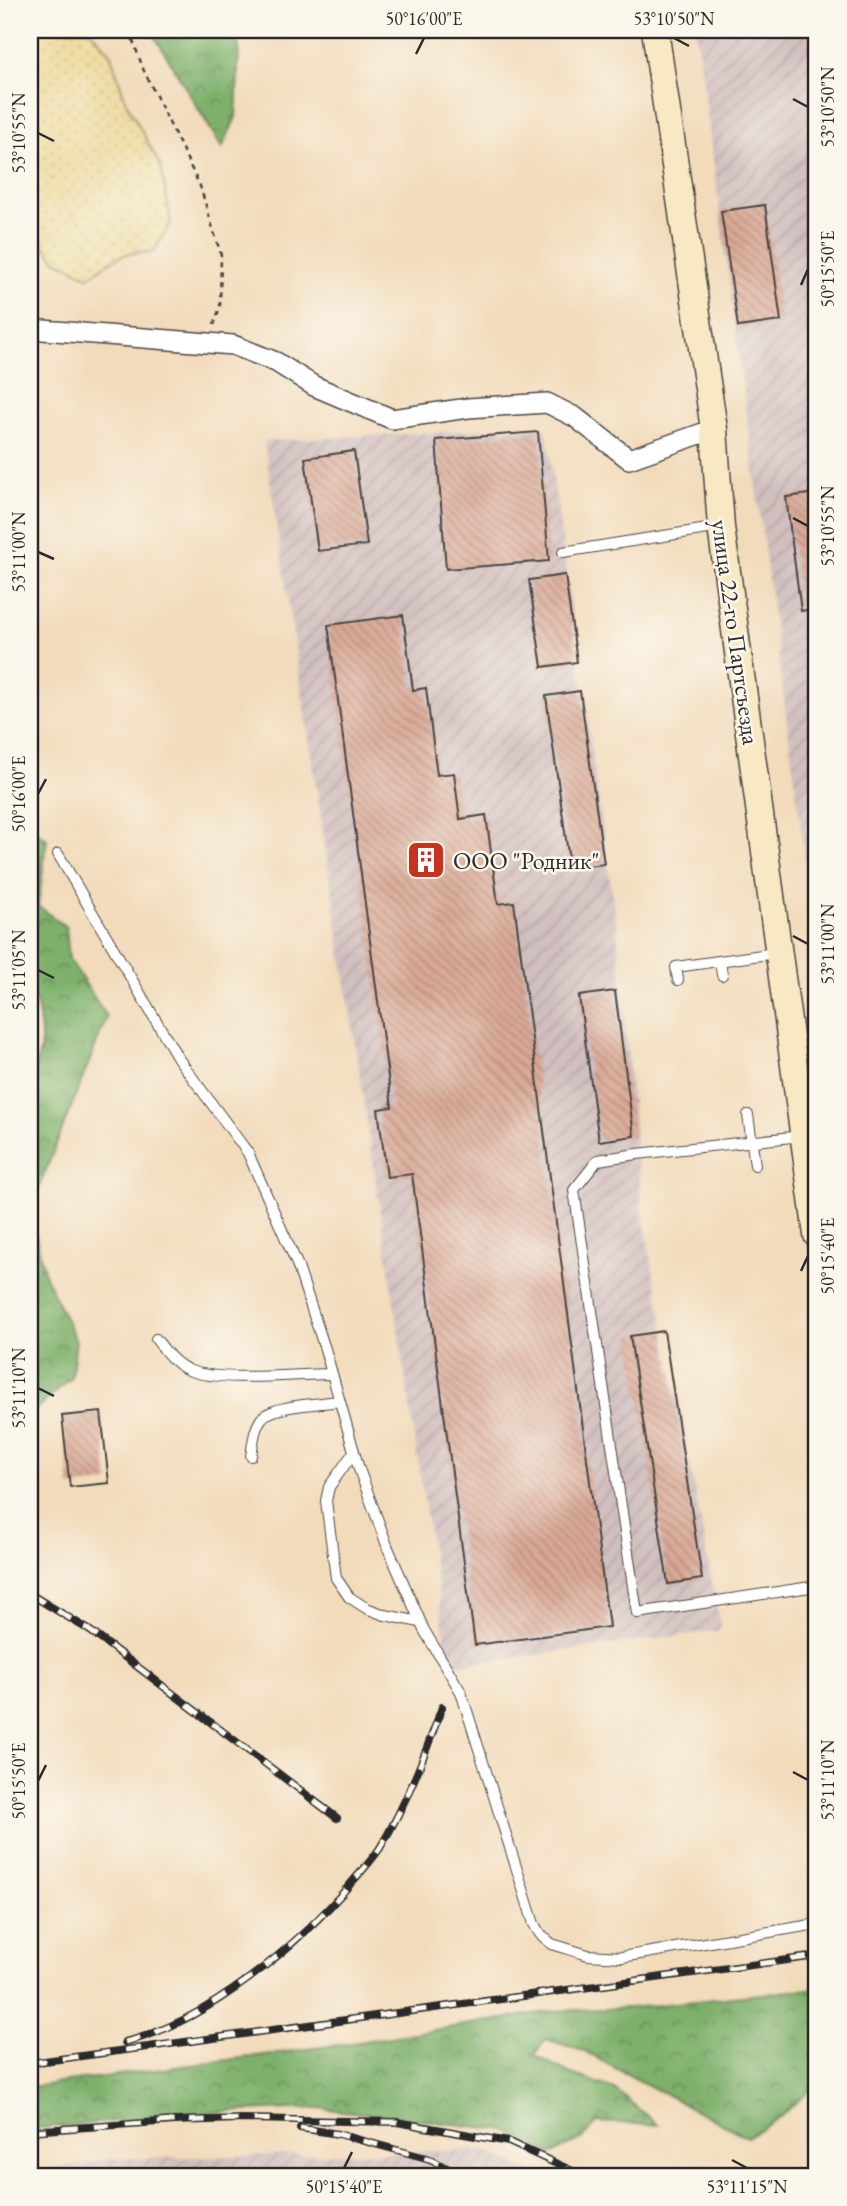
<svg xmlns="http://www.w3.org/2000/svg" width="847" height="2206" viewBox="0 0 847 2206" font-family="'EB Garamond',serif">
	<defs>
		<pattern id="industrial-furrows" width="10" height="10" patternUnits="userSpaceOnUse" patternTransform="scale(1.75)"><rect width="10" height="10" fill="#d1bfbf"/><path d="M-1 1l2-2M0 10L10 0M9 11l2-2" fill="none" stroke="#b4a4a4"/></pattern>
		<pattern id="forest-crowns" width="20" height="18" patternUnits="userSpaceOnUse" patternTransform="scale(1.75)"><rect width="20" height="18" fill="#7eb06b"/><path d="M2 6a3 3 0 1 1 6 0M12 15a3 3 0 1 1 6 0" fill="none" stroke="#678f58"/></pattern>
		<pattern id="sand-dots" width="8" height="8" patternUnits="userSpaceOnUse" patternTransform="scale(1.75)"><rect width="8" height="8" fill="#eeda9e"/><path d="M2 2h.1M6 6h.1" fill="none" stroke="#cb8" stroke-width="1.8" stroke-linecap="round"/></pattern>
		<pattern id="building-back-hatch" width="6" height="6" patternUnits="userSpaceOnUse" patternTransform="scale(1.75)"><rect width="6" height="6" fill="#daa996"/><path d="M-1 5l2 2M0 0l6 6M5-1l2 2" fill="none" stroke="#b18a7b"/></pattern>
	</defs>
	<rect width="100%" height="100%" fill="#fbf7ec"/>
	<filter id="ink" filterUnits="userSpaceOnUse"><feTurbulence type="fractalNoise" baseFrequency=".0143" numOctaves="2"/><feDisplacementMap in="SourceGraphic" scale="14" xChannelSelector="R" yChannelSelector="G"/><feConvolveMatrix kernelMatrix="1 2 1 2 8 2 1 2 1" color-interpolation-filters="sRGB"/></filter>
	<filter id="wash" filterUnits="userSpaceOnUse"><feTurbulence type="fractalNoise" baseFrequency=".00686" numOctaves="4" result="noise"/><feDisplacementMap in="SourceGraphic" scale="28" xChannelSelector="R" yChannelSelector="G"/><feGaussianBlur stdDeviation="1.57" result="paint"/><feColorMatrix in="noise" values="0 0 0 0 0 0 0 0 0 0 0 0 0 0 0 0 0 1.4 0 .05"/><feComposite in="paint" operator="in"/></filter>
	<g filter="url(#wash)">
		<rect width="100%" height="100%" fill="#f2dbbb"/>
		<g fill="url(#industrial-furrows)">
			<polygon points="696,30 817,30 817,950"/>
			<polygon points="546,427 616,922 642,1211 721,1630 449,1666 264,441"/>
			<polygon points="484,2150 540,2176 30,2176 30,2172 111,2159"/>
		</g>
		<g fill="url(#forest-crowns)" stroke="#546e4b" stroke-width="2">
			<polygon points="151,30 234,30 239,47 236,117 222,148"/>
			<path d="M 30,828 L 47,839 L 38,906 L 66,927 L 69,959 L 107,1017 L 30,1210 L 45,1276 L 76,1341 L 71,1378 L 30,1415 L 30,1074 C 47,1050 41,1028 36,1001 L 30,996 Z"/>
			<polygon points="817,1988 817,2084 780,2117 747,2137 583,2051 546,2039 534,2055 569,2073 614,2089 658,2125 597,2122 584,2138 551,2154 505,2130 318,2108 214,2112 30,2129 30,2087 352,2043 553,2011 630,2008"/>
			<polygon points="734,2172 816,2173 817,2176 683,2176"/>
		</g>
		<path fill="url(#sand-dots)" stroke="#8c8264" stroke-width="2" d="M 30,30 L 90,30 L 110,52 L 126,102 L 161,167 L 171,222 L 153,253 C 123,249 113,260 89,277 L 56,260 L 42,243 L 30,239 Z"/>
		<g id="blocks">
			<g fill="url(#building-back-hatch)">
				<polygon points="765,205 781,321 738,327 721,211"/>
				<polygon points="538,432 549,561 446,569 436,440"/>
				<polygon points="354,451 367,545 318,551 305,458"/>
				<polygon points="817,493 817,608 801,611 786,497"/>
				<polygon points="565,575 577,662 542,667 529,580"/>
				<polygon points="403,615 413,690 426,688 437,775 454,773 460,819 486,815 498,904 514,902 609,1627 475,1645 412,1174 387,1177 378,1109 392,1107 328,625"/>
				<polygon points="580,691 604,864 570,868 546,696"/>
				<polygon points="615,991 634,1136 599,1141 579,996"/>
				<polygon points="664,1331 702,1579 668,1584 630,1336"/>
				<polygon points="101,1412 109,1483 70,1487 62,1416"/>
			</g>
		</g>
	</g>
	<g filter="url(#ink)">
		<use href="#blocks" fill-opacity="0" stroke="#494541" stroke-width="2"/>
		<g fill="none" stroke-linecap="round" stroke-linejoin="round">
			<defs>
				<g id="lane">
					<polyline points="563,552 720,527"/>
					<polyline points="58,854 178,1058 248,1153 297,1264 325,1349 359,1469 388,1548 424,1630 461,1692 534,1924 540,1934 552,1944 588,1955 622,1957 817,1924"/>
					<polyline points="720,961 722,975"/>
					<polyline points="678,980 676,967 776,953"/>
					<polyline points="748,1115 755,1165"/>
					<polyline points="801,1136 637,1154 598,1160 574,1190 637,1613 817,1586"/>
					<path d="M 156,1339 C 166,1352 175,1365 191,1371 C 220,1382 298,1374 331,1374"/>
					<polyline points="354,1452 329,1487 326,1501 336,1578 349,1597 366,1608 385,1615 420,1622"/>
					<path d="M 251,1456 C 253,1444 254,1428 262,1418 C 273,1405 321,1404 339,1401"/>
				</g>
				<polyline id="street" points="30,329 233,345 276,362 314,386 392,419 468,408 547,403 575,417 629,459 714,429"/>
				<polyline id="secondary" points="655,30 714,429 721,527 817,1235"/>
			</defs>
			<use href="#lane" stroke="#494541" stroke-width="12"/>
			<use href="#street" stroke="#494541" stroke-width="22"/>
			<use href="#secondary" stroke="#494541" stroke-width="29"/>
			<polyline stroke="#494541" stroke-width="2.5" stroke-dasharray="5 5" stroke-linecap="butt" points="129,30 144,71 200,186 221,255 220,307 214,325"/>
			<use href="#lane" stroke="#fff" stroke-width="10"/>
			<use href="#street" stroke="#fff" stroke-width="19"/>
			<use href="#secondary" stroke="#f8e8c3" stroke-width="26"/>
			<defs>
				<g id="rail">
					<polyline points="30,1594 89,1630 337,1818"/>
					<path d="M 125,2042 C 206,2023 300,1944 353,1881 C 362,1871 372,1860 380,1848 C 407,1802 424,1757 442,1707"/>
					<polyline points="30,2063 817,1956"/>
					<polyline points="300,2128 338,2134 430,2159 462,2176"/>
					<polyline points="30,2131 173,2121 242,2119 397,2122 509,2142 583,2176"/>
				</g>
			</defs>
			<use href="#rail" stroke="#2b2b2b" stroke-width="8"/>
			<use href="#rail" stroke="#fbf7ec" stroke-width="5" stroke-dasharray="16" stroke-linecap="butt"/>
		</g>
	</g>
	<path fill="none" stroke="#2b2b2b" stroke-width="2.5" d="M 674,38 L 689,46M 416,54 L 424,38M 793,99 L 808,107M 38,133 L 54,141M 801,285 L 808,269M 793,518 L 808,526M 38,552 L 54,559M 38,794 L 46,779M 793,936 L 808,944M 38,970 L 54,978M 801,1271 L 808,1256M 38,1388 L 54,1396M 793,1772 L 808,1780M 38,1781 L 46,1765M 732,2160 L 747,2168M 344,2168 L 352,2152"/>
	<defs>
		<symbol id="building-square" viewBox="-11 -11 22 22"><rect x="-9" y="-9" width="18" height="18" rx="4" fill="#c8321e" stroke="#fbf7ec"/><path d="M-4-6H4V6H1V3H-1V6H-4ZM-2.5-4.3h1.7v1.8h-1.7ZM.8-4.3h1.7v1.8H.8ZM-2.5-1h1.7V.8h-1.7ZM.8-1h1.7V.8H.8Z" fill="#fff"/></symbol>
	</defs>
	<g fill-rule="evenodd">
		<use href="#building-square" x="404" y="838" width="44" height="44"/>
	</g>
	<g text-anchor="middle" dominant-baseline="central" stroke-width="5" stroke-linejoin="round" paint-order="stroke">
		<g font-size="24" fill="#2b2b2b" stroke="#fbf7ec">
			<text transform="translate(736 632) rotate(82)">улица 22-го Партсъезда</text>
		</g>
		<g font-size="24" fill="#2b2b2b" stroke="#fbf7ec" text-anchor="start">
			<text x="453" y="860">ООО "Родник"</text>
		</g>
	</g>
	<rect width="847" height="2206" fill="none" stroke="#fbf7ec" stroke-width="77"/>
	<rect x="38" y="38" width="770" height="2130" fill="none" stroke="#2b2b2b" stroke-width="2.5"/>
	<g font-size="18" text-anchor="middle" fill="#2b2b2b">
		<text x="424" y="25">50°16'00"E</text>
		<text x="674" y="25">53°10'50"N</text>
		<text transform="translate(828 107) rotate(-90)" y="6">53°10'50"N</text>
		<text transform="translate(19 133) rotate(-90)" y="6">53°10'55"N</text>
		<text transform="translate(828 269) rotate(-90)" y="6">50°15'50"E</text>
		<text transform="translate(828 526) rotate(-90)" y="6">53°10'55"N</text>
		<text transform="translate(19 552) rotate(-90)" y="6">53°11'00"N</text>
		<text transform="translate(19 794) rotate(-90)" y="6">50°16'00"E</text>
		<text transform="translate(828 944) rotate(-90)" y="6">53°11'00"N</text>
		<text transform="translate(19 970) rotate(-90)" y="6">53°11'05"N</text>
		<text transform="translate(828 1256) rotate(-90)" y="6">50°15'40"E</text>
		<text transform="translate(19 1388) rotate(-90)" y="6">53°11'10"N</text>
		<text transform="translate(828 1780) rotate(-90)" y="6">53°11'10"N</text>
		<text transform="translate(19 1781) rotate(-90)" y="6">50°15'50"E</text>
		<text x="344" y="2193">50°15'40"E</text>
		<text x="747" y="2193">53°11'15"N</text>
	</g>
</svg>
